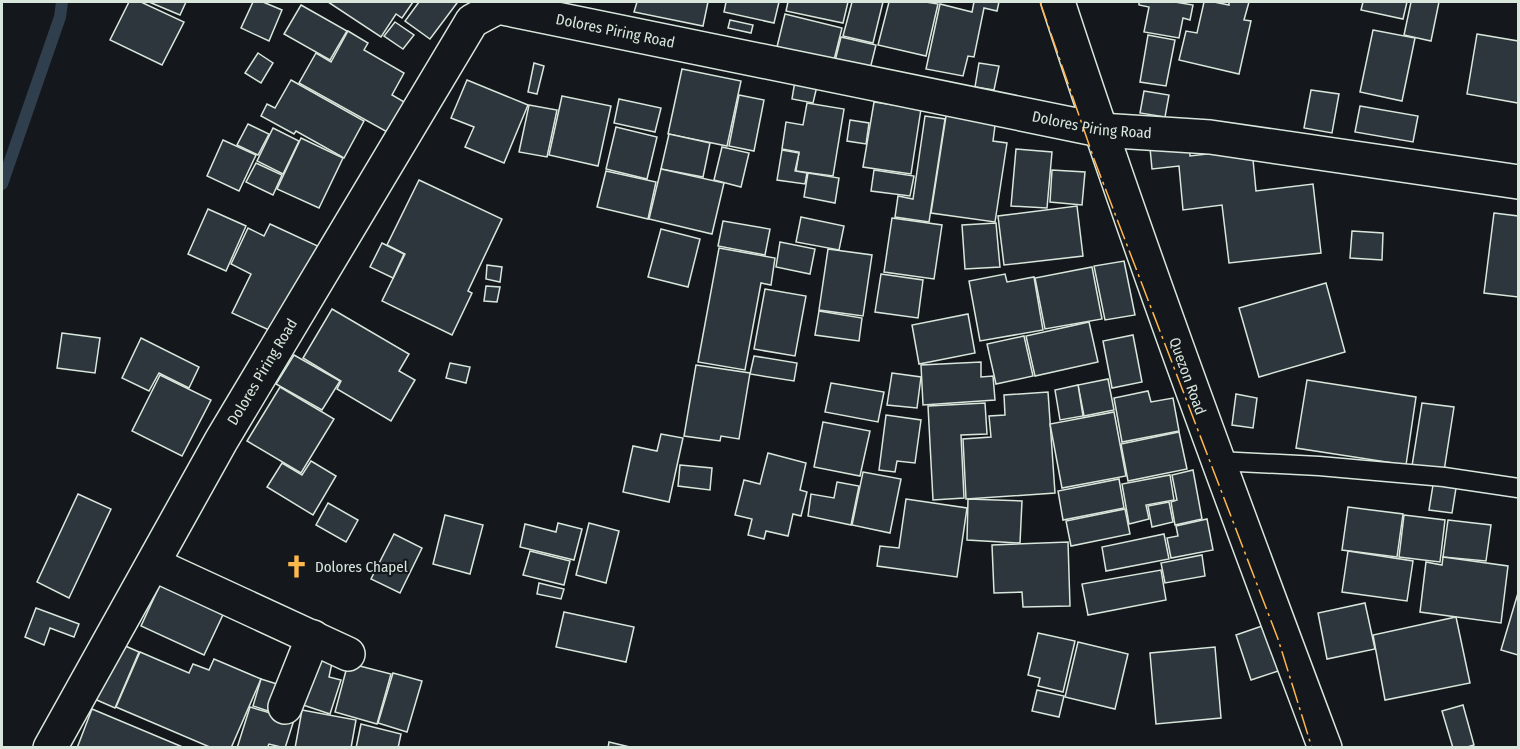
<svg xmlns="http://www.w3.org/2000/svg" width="1520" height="749" viewBox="0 0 1520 749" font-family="'Fira Sans Condensed',sans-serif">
	<rect width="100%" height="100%" fill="#14181c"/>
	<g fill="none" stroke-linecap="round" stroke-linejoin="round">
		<polyline stroke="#2f3f4d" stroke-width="12" points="2,184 60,17 62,2"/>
	</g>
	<g fill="#2c363c" stroke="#d8e6dc" stroke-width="1.5">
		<polygon points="129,2 141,2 184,22 162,65 110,40"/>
		<polygon points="149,2 186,2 180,15"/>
		<polygon points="253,2 263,2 282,10 269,41 241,28"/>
		<polygon points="328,2 413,2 402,18 396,14 381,37"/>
		<polygon points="419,2 455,2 457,3 430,39 405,21"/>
		<polygon points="637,2 708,2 703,26 634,12"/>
		<polygon points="726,2 779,2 774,23 724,12"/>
		<polygon points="788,2 848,2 843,23 786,11"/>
		<polygon points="852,2 883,2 873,43 843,36"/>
		<polygon points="889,2 926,2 938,4 926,56 878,45"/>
		<polygon points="974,2 999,2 997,11 984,8 974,57 968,56 963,76 926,69 940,4 972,12"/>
		<polygon points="1139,2 1175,2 1193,5 1190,20 1183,18 1179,38 1144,32 1149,7 1139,5"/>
		<polygon points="1204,2 1214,2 1229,5 1229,2 1249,2 1244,20 1251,21 1239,74 1179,60 1186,31 1197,33"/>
		<polygon points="1363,2 1407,2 1403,19 1361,10"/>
		<polygon points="1411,2 1439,2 1431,41 1404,35"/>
		<polygon points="301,5 347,31 330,60 284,34"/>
		<polygon points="785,14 842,28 833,64 776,51"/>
		<polygon points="730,20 753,25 751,33 728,28"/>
		<polygon points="395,22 414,35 403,49 384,36"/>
		<polygon points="1373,30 1415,38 1402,101 1360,92"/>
		<polygon points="348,31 368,43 364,50 404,73 392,95 406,103 389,133 299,83 316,53 331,62"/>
		<polygon points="1477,34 1518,41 1518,103 1467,94"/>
		<polygon points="1148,35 1175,40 1166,86 1140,82"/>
		<polygon points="841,37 876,45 869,73 834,65"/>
		<polygon points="258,53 273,63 261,83 245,73"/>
		<polygon points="534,63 544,66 537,94 528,92"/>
		<polygon points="979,63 999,66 994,90 975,87"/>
		<polygon points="682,69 741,81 727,146 668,134"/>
		<polygon points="291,80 364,121 344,158 296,131 294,134 261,116 267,104 275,108"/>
		<polygon points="467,80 528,105 504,163 465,147 474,127 451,118"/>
		<polygon points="795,81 817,86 813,103 792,99"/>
		<polygon points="1311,90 1339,94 1332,133 1304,128"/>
		<polygon points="1144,91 1169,95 1165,117 1140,113"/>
		<polygon points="739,95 764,100 754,151 729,146"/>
		<polygon points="562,96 611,106 598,166 549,155"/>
		<polygon points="619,99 661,108 655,132 614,123"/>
		<polygon points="874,102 921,109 911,174 863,167"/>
		<polygon points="807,103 844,109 833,176 796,171 799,152 782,149 786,122 803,125"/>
		<polygon points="529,105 557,110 547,157 519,152"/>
		<polygon points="1360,106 1418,116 1413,142 1355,132"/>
		<polygon points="947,110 996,118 993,141 1007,143 995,222 931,213"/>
		<polygon points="925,116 945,119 929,222 895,217 898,196 913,199"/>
		<polygon points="850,120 869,123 866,144 847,141"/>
		<polygon points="248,124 269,134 258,155 237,145"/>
		<polygon points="616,127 657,137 647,179 606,169"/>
		<polygon points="273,128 299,141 283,174 257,161"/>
		<polygon points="669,134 710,143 703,177 661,169"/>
		<polygon points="301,138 343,158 319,208 277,189"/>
		<polygon points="223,140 256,155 239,191 207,176"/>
		<polygon points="1189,144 1190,156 1252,149 1256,191 1313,184 1321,253 1229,263 1222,205 1183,210 1179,166 1152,169 1150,148"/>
		<polygon points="722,147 749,153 741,187 714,180"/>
		<polygon points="1016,149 1052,152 1047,208 1011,206"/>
		<polygon points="782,150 799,153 795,171 807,173 805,184 777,180"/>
		<polygon points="256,163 282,175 273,195 246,182"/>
		<polygon points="661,169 724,183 712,234 649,219"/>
		<polygon points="874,170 914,176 910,196 871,191"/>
		<polygon points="1052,170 1085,172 1082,205 1050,202"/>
		<polygon points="606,171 656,182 648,219 597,207"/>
		<polygon points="808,173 839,178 835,203 804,197"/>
		<polygon points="419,180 502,219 468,291 472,293 452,335 382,301 405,254 387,245"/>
		<polygon points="1077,206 1083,256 1004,265 998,216"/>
		<polygon points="208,209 246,226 226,271 188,254"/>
		<polygon points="1494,213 1518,216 1518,297 1484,293"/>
		<polygon points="801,217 844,226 839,250 796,242"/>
		<polygon points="892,218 942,225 934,279 884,272"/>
		<polygon points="723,221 770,229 765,255 718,246"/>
		<polygon points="996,223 1000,267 965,269 962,225"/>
		<polygon points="270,224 322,248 280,335 232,313 251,274 231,264 248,228 264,236"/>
		<polygon points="661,229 700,239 688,287 648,277"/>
		<polygon points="1352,231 1383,233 1382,260 1350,258"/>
		<polygon points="780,242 815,249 810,274 776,267"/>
		<polygon points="382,243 404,254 393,278 370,267"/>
		<polygon points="719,248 775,258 771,285 761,283 745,370 698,362"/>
		<polygon points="828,249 872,255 863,316 819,310"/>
		<polygon points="1124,261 1135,315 1105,320 1094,266"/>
		<polygon points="487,265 502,267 500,282 486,279"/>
		<polygon points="1092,267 1102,319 1045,329 1035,278"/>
		<polygon points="881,274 923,280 918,318 875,312"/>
		<polygon points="1005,274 1007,282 1034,277 1043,330 980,341 969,281"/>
		<polygon points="1326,283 1345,352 1259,377 1239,308"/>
		<polygon points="486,286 500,287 497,302 484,301"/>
		<polygon points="765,289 806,296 795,356 754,349"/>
		<polygon points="332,309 409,354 399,371 415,380 391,421 337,389 341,381 303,358"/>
		<polygon points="819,311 862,318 859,341 815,335"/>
		<polygon points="968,314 975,353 919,364 912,325"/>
		<polygon points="1089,322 1098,362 1035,376 1026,336"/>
		<polygon points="62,333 100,338 95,373 57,368"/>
		<polygon points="1133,335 1142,382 1112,388 1103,341"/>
		<polygon points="1024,336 1033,376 996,384 987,344"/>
		<polygon points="141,338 199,367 189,388 159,373 149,391 122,378"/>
		<polygon points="294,355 340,381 322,410 276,384"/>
		<polygon points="754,356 797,363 794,381 750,374"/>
		<polygon points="981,362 981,377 993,376 995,400 923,405 921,365"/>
		<polygon points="450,363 470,367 466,383 446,378"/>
		<polygon points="696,365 750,373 739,439 721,436 720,441 684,436"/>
		<polygon points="892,373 921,377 917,408 887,405"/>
		<polygon points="160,375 211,400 182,456 132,431"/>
		<polygon points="1108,379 1114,410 1084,416 1078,385"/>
		<polygon points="1307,380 1416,397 1406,465 1296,448"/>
		<polygon points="831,383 884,392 878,422 825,412"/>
		<polygon points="1078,385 1083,416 1060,420 1055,390"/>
		<polygon points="280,387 334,419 301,473 247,441"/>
		<polygon points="1148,391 1151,402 1173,398 1179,431 1122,442 1114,398"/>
		<polygon points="1048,392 1055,493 966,499 963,439 991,437 989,416 1005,415 1004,395"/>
		<polygon points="1236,394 1257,398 1253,428 1232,425"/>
		<polygon points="985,403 987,434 961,435 964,498 933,500 928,406"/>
		<polygon points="1422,403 1454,407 1444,471 1412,466"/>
		<polygon points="1114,412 1126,476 1062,488 1050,424"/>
		<polygon points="886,415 921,420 915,463 897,461 895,472 879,470"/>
		<polygon points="823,422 870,431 860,476 814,467"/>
		<polygon points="1179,432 1187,469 1128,481 1121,444"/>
		<polygon points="661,434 683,438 669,502 623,492 633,446 657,451"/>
		<polygon points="768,453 806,463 800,490 807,492 801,516 793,514 788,536 766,531 764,539 748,535 752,519 735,515 744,480 760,484"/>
		<polygon points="311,461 336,476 313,515 267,487 282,463 302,475"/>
		<polygon points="680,465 712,468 710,490 678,486"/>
		<polygon points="1193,470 1202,519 1175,525 1171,502 1177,500 1172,475"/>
		<polygon points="863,472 901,479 890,533 852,525"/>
		<polygon points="1170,475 1174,500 1146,505 1149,519 1129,524 1122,484"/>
		<polygon points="1119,479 1124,508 1063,520 1058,491"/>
		<polygon points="837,482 859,486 851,525 808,516 811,494 834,498"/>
		<polygon points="1433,485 1456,488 1452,513 1429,510"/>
		<polygon points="78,494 111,509 69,598 37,582"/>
		<polygon points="906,499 967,508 957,577 877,566 880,546 899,548"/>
		<polygon points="968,499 1022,501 1020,543 967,540"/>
		<polygon points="1169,502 1173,522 1152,527 1148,506"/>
		<polygon points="328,503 358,520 346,542 316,525"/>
		<polygon points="1348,507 1403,514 1397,557 1342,550"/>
		<polygon points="1125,509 1130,534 1071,546 1066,521"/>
		<polygon points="445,515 483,525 470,574 433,564"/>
		<polygon points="1404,515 1445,520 1440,562 1399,557"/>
		<polygon points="1207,519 1213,550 1171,558 1167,538 1178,536 1176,526"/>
		<polygon points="1448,520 1491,525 1486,561 1443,557"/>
		<polygon points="558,523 582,529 574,560 520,547 525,524 556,532"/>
		<polygon points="589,523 619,531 606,583 576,575"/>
		<polygon points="394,534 422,548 400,593 371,579"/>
		<polygon points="1164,534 1169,559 1106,571 1102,547"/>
		<polygon points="1068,542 1070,606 1023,607 1022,592 994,593 992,545"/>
		<polygon points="530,551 570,561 564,585 523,575"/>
		<polygon points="1348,551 1413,561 1407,601 1342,592"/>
		<polygon points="1202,555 1205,576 1165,583 1161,563"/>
		<polygon points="1443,557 1508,566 1501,623 1420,612 1426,562 1442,565"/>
		<polygon points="1161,570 1166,600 1088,615 1082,584"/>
		<polygon points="165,574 228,604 204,655 141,626"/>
		<polygon points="539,583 564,589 561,599 537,594"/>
		<polygon points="1518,593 1518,655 1501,650"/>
		<polygon points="1365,603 1375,649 1327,659 1318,613"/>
		<polygon points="36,608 79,624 74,637 50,628 44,645 25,637"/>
		<polygon points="564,612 634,627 626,662 556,647"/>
		<polygon points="1456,617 1470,683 1385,700 1373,635"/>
		<polygon points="1265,625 1281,670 1251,680 1236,635"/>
		<polygon points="1038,633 1075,641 1063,692 1038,686 1040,678 1028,675"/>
		<polygon points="114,641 139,652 115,708 90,697"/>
		<polygon points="1078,642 1128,654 1115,709 1065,697"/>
		<polygon points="1215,647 1221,718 1156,724 1150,653"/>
		<polygon points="140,652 189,673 193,664 209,670 214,659 261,679 231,748 212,748 116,707"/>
		<polygon points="318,659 332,663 329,677 341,680 330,714 303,705"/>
		<polygon points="348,663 391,674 377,724 335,712"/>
		<polygon points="393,673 422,681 407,732 378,723"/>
		<polygon points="261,679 277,684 268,711 253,706"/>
		<polygon points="1037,690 1064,696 1059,717 1032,711"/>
		<polygon points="1463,705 1474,745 1464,748 1453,748 1442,711"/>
		<polygon points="250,707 294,720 285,748 269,744 267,748 237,748"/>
		<polygon points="92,709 185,748 77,748"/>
		<polygon points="302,710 356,720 351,748 295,748"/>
		<polygon points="361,724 401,734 398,748 356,748"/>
		<polygon points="609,742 634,748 608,748"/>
	</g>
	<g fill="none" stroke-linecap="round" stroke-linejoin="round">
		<defs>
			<polyline id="service" points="1218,461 1319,466 1444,477 1518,488"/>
			<g id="minor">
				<polyline points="153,564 348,654"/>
				<polyline points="285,707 313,637"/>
				<path id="s1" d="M 50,748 L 221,441 L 472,21 L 498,7 L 1100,130 L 1210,137 L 1518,182"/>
			</g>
			<g id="secondary">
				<path id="s2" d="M 1058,2 C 1140,253 1232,500 1325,748"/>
			</g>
		</defs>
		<use href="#service" stroke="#d8e6dc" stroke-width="21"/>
		<use href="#minor" stroke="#d8e6dc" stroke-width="36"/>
		<use href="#secondary" stroke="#d8e6dc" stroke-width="36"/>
		<use href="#service" stroke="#14181c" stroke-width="18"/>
		<use href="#minor" stroke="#14181c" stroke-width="33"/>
		<use href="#secondary" stroke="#14181c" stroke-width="33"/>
		<polyline stroke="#ffb74d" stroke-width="1.5" stroke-dasharray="21 4.5 3 4.5" stroke-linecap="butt" points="1040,2 1094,159 1278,639 1312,748"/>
	</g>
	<defs>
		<symbol id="church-bare" viewBox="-9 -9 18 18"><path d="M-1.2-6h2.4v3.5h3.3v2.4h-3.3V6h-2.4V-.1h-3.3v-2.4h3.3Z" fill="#ffb74d" stroke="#14181c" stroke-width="2.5" paint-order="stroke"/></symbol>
	</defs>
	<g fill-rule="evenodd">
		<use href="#church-bare" x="280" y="550" width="33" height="33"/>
	</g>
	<g text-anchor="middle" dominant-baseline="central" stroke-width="4.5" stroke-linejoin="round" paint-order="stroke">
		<g font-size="15" fill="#d8e6dc" stroke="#14181c">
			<text stroke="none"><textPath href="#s1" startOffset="990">Dolores Piring Road</textPath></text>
			<text stroke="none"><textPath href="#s1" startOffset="1476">Dolores Piring Road</textPath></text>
			<text stroke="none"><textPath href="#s1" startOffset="432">Dolores Piring Road</textPath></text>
			<text stroke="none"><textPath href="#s2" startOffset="396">Quezon Road</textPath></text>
		</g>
		<g font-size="15" fill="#d8e6dc" stroke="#14181c" text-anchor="start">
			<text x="315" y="567">Dolores Chapel</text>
		</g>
	</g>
	<rect width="1520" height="749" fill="none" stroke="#d8e6dc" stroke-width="6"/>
</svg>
